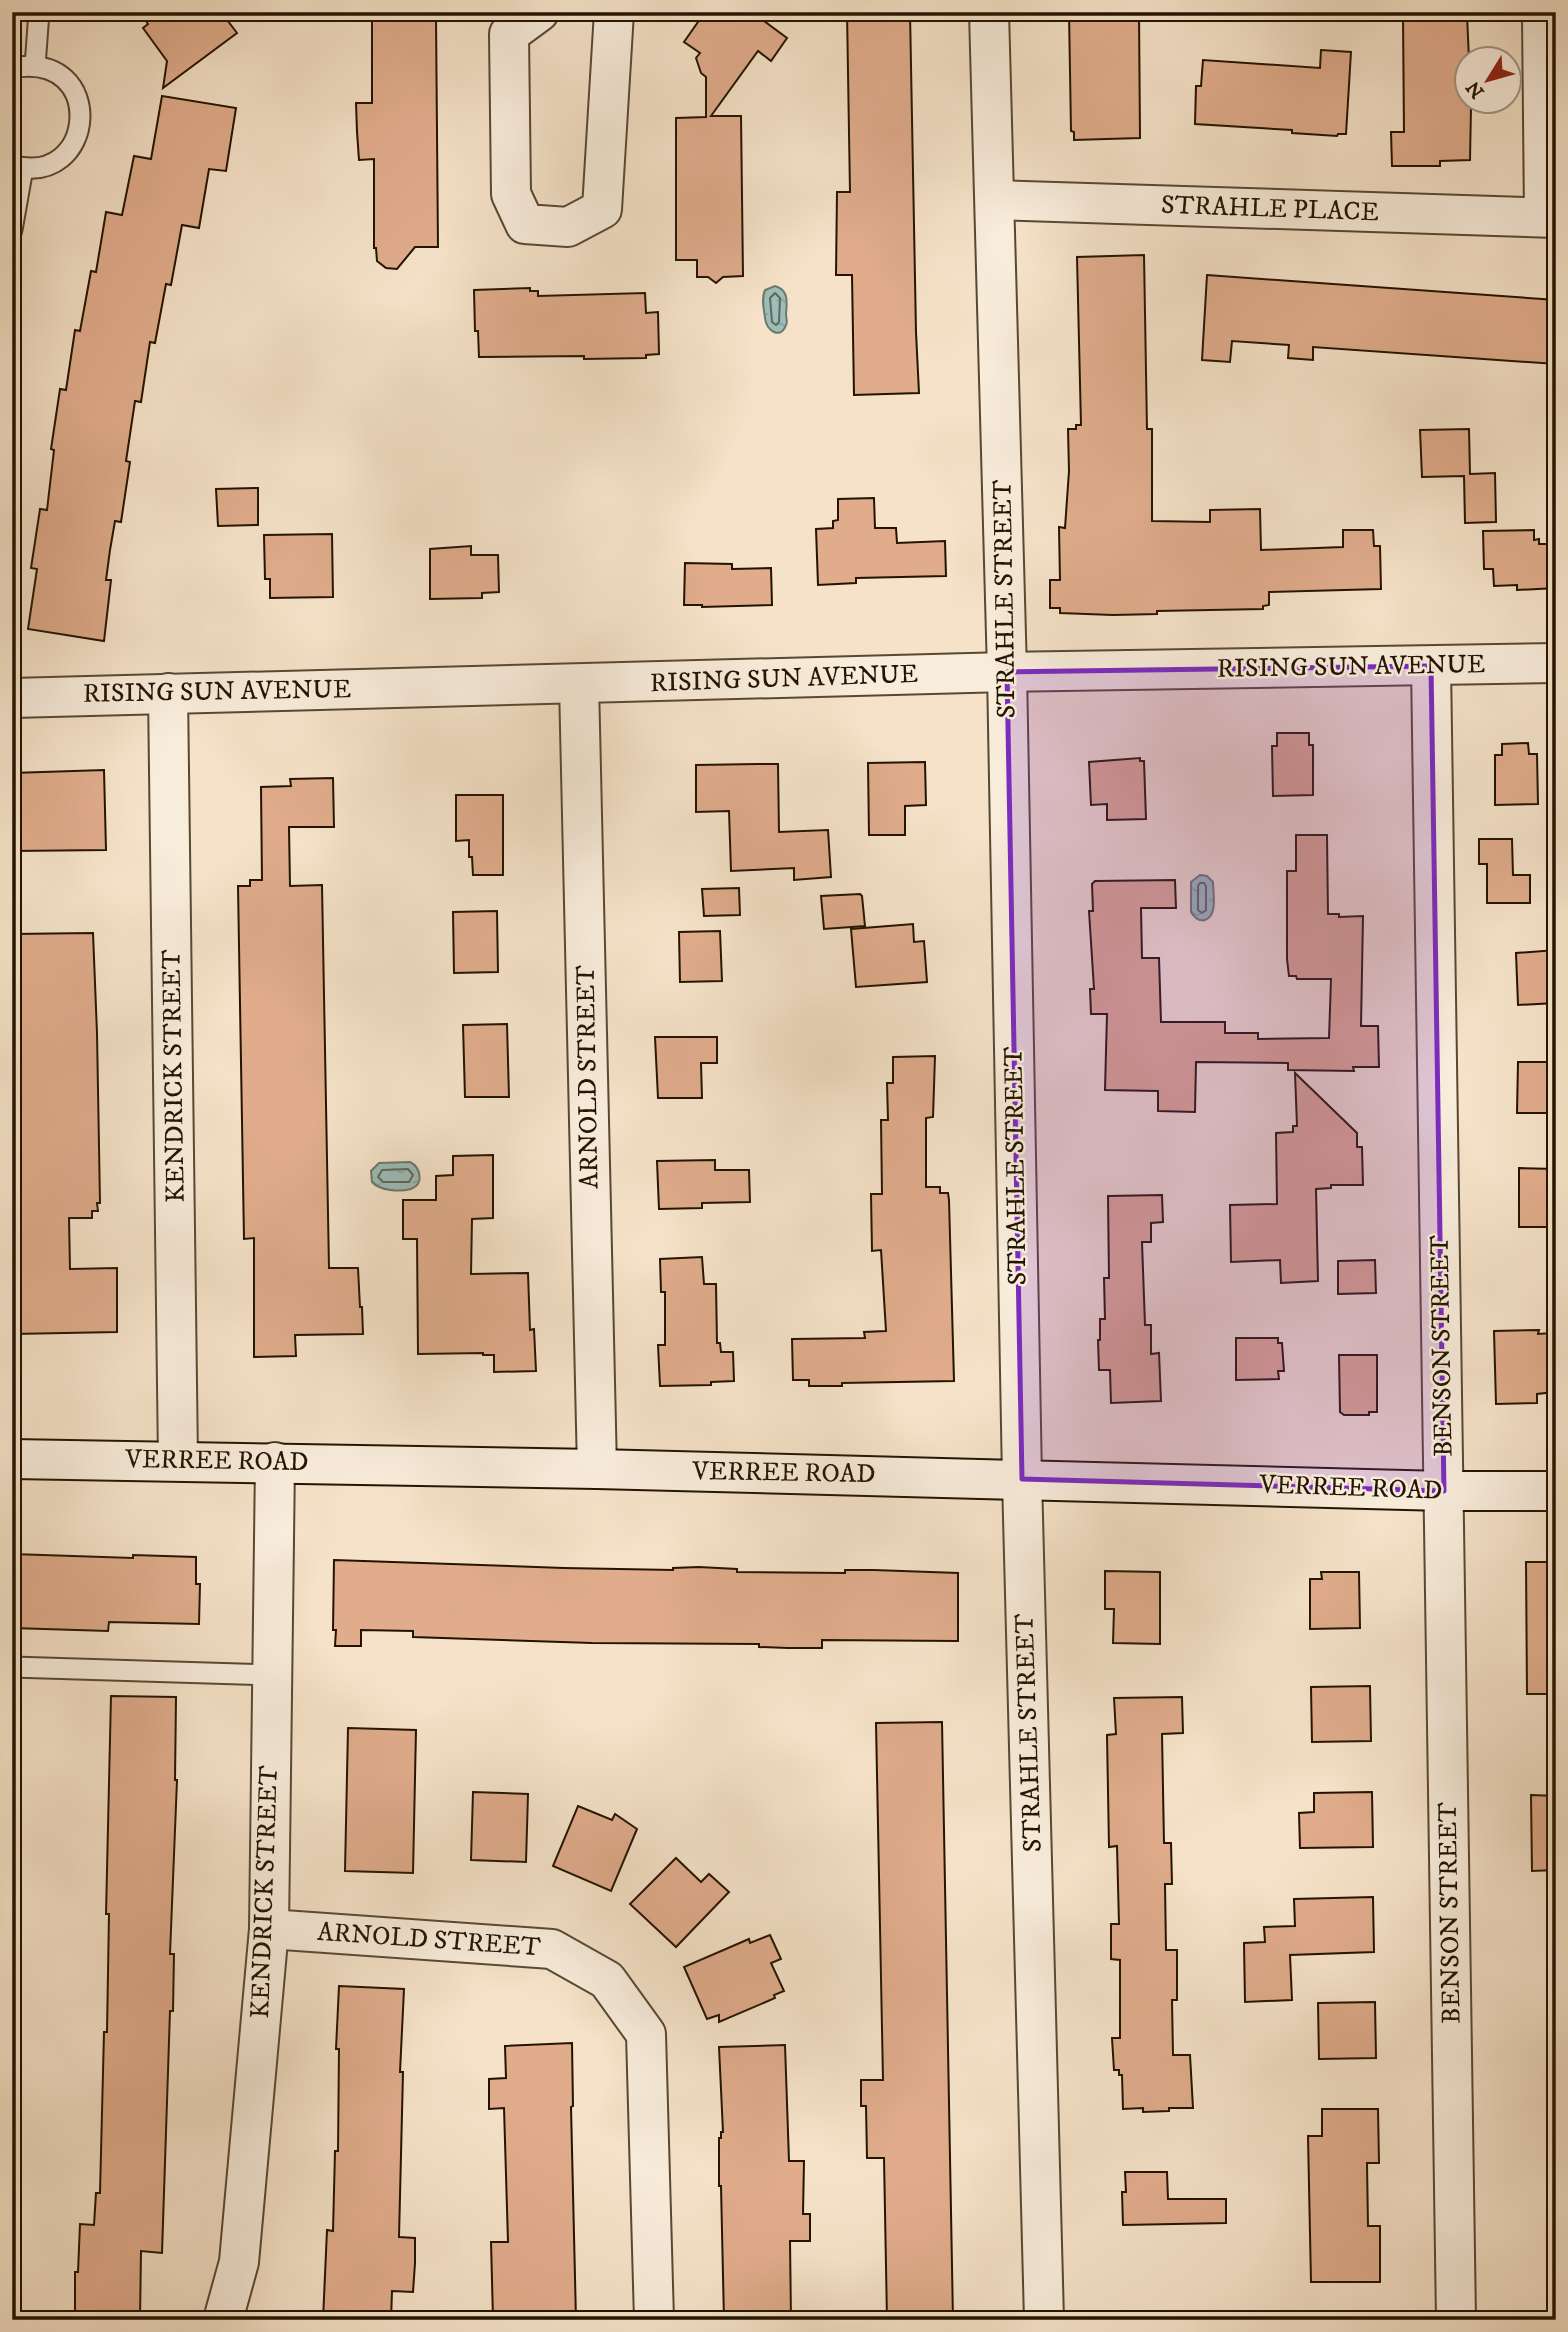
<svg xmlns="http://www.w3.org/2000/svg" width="1568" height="2332" viewBox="0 0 1568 2332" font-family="'IM FELL DW Pica',serif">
	<defs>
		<pattern id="water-ripples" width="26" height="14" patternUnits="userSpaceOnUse" patternTransform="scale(1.75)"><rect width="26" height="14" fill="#9cbdb8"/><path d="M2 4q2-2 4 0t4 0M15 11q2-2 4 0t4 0" fill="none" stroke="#86a29c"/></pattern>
	</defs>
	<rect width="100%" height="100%" fill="#f5e2c8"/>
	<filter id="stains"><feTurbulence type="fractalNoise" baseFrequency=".00286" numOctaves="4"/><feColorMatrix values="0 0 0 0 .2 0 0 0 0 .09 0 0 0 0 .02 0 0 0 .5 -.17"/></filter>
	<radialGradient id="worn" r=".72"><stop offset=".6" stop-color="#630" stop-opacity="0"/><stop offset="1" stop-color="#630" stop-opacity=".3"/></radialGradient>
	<g fill="url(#water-ripples)" stroke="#6c796e" stroke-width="2">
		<path d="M 775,286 C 789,290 787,302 786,314 C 786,318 788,322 786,325 C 781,340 766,331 765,318 C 764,309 761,299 765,290 Z"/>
		<path d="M 1200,875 L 1207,876 L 1213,882 C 1213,892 1218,916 1205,920 C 1198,922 1194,917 1191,912 L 1191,882 Z"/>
		<path d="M 410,1162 C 420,1167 425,1184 411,1189 C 400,1192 380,1191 372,1182 L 371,1171 L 379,1163 Z"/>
	</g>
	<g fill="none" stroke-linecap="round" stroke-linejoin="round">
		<g stroke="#60685c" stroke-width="2">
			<polygon points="775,293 780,298 779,322 776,325 772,322 770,298"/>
			<polygon points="1200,883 1204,883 1206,886 1206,910 1202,913 1198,910 1198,886"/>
			<polygon points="408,1169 413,1175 409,1182 383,1182 378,1177 382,1170"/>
		</g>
	</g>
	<g fill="#e0ac8c" stroke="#231400" stroke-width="2">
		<polygon points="140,12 221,12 237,33 163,88 167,61 143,28 148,24"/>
		<polygon points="705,12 752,12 787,38 771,61 758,51 711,116 741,116 743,276 723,277 716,283 708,277 697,277 697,260 676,260 676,118 706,117 706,77 701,73 696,58 700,53 684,42"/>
		<polygon points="847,12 910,12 916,332 919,393 854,395 852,275 836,275 837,192 850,192"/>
		<polygon points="1069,12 1139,12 1140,138 1074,140 1074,132 1071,131"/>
		<polygon points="1467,14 1469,60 1466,60 1466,102 1469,102 1471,107 1470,160 1440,161 1440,166 1392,166 1391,132 1404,132 1403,16"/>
		<polygon points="436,17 438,247 415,247 397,269 386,268 377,261 376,248 374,248 374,159 359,160 357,132 356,103 372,103 372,18"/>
		<polygon points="1321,50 1351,52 1346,134 1338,134 1337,136 1292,133 1292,130 1195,124 1196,86 1201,86 1203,60 1320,68"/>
		<polygon points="162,96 236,108 226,171 209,169 199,228 182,225 171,285 166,284 155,343 150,342 141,402 135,401 126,461 130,462 121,522 115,521 110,550 106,580 111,580 104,641 28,629 37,569 31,568 40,509 47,510 54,450 51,449 60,389 66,390 75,330 80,331 91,271 96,272 106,212 122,215 134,156 151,159"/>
		<polygon points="1144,255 1147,429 1152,429 1152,521 1210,522 1210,510 1260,509 1261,550 1343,547 1343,530 1373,530 1374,546 1380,546 1381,589 1269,592 1269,605 1263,606 1263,609 1157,611 1157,614 1113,615 1060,613 1060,608 1050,608 1050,580 1060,580 1059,527 1065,528 1069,471 1068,429 1076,429 1076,425 1081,425 1077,257"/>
		<polygon points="1207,275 1556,300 1556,364 1313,347 1313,360 1288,358 1289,345 1232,341 1230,362 1202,360"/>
		<polygon points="530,288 530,291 538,291 538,296 645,293 646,313 658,312 659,354 646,355 646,358 584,359 584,356 479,357 478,331 475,331 474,290"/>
		<polygon points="1469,429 1470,474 1495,473 1496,522 1465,523 1464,476 1422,477 1420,430"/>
		<polygon points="258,488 258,525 218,526 216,489"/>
		<polygon points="874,498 875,528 896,528 897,543 945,541 946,576 856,578 856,583 818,585 816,529 833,528 833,521 838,520 838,499"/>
		<polygon points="1534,530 1534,540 1539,539 1539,544 1556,544 1556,588 1517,590 1517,585 1494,586 1493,569 1484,569 1483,531"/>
		<polygon points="332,534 333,597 270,598 270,579 265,579 264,535"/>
		<polygon points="471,546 471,555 498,555 499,592 482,593 482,598 430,599 430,549"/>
		<polygon points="685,563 732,564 732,569 771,568 772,605 702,607 702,605 684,605"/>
		<polygon points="1277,733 1309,733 1309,745 1313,745 1313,795 1273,796 1272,746 1277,746"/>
		<polygon points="1528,743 1529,754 1537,754 1538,804 1495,805 1495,755 1502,755 1502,744"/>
		<polygon points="1140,758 1140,761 1144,761 1146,819 1107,820 1107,804 1091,805 1089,762"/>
		<polygon points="925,762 926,805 905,806 905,835 869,835 868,763"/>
		<polygon points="758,764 778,764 779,832 828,830 831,877 794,880 794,868 731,871 729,811 696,812 696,765"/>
		<polygon points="104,770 106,850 12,851 12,773"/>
		<polygon points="333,778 334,827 289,827 290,886 322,885 329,1268 358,1268 360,1307 362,1307 363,1334 295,1335 296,1356 254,1357 254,1238 244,1239 238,886 250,886 250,880 262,880 261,787 291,786 290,779"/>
		<polygon points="456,795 503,795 503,875 473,875 472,857 469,857 469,840 456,841"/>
		<polygon points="1296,835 1327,835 1328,914 1339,914 1339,917 1363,916 1361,1026 1378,1026 1379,1067 1353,1067 1354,1071 1288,1070 1288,1063 1196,1062 1195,1112 1158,1111 1158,1091 1105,1090 1107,1014 1091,1014 1090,989 1094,989 1089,911 1093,911 1092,884 1095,881 1175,880 1176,908 1141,908 1142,958 1159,958 1161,1022 1225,1022 1225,1033 1258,1033 1258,1039 1329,1038 1331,979 1297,979 1296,976 1289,976 1287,959 1287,871 1296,871"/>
		<polygon points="1479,839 1512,839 1513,875 1530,875 1530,903 1487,903 1487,864 1479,864"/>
		<polygon points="739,888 740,915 704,916 702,889"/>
		<polygon points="860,894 862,896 865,926 824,929 821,896"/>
		<polygon points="497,911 498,972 454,973 453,912"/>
		<polygon points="913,924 914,942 924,941 927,982 856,987 851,929"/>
		<polygon points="720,931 722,981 680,982 679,932"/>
		<polygon points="93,933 97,1033 100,1203 97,1203 98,1211 92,1211 92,1218 69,1218 70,1269 117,1268 117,1332 12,1334 12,1257 15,1257 12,934"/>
		<polygon points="1556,950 1556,1003 1518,1005 1516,953"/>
		<polygon points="507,1024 509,1097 465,1097 463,1025"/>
		<polygon points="655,1037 717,1037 717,1063 701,1063 702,1098 658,1098"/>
		<polygon points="935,1056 933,1117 926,1118 926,1187 940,1187 940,1193 948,1193 949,1200 954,1381 842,1383 842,1386 809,1386 809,1380 793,1380 792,1339 865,1338 864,1332 886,1331 881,1250 872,1251 871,1194 882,1194 881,1120 888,1120 887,1083 893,1083 893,1057"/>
		<polygon points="1518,1062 1556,1062 1556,1113 1517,1113"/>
		<polygon points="1295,1073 1357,1133 1357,1147 1362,1147 1363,1185 1331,1185 1331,1188 1316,1189 1318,1281 1281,1283 1280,1260 1231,1262 1230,1205 1277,1204 1276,1133 1293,1132 1293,1126 1297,1126"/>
		<polygon points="493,1155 493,1218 472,1219 471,1274 528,1273 530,1330 534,1329 536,1371 494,1372 494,1355 483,1355 483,1353 418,1354 417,1239 403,1239 403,1200 436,1200 436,1176 453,1175 453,1156"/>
		<polygon points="715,1160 715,1170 749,1170 750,1202 702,1203 702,1208 659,1209 657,1161"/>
		<polygon points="1519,1168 1556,1169 1556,1227 1519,1227"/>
		<polygon points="1162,1195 1163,1222 1151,1223 1151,1242 1142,1242 1145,1325 1151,1325 1151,1354 1159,1353 1161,1401 1111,1403 1110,1370 1099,1370 1098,1340 1100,1340 1100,1319 1105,1319 1104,1278 1109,1278 1108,1196"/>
		<polygon points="702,1257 704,1284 716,1284 717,1343 720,1343 721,1352 733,1352 734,1381 711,1382 711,1385 660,1386 658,1345 665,1345 665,1292 661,1292 660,1259"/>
		<polygon points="1375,1260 1376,1293 1338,1294 1338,1261"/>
		<polygon points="1539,1330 1538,1334 1552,1333 1554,1392 1537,1394 1537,1403 1496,1404 1494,1331"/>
		<polygon points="1236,1338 1278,1338 1278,1343 1282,1343 1284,1371 1278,1371 1279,1379 1236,1380"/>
		<polygon points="1339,1355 1377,1355 1377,1412 1369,1412 1369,1415 1344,1415 1340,1412"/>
		<polygon points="12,1554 133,1558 133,1555 196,1557 196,1584 200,1584 199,1624 109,1622 108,1631 12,1628"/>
		<polygon points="334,1560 564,1568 673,1570 673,1568 699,1567 737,1569 737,1572 845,1573 845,1570 874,1570 958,1573 958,1641 822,1640 822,1648 788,1648 759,1647 759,1644 592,1643 413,1637 413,1631 361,1630 361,1646 335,1646 336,1630 333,1630"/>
		<polygon points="1526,1562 1556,1562 1556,1694 1527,1694"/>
		<polygon points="1105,1571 1160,1572 1160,1644 1113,1643 1114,1609 1105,1609"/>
		<polygon points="1321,1572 1359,1572 1360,1628 1310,1629 1310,1579 1322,1579"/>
		<polygon points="1370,1686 1371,1741 1312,1742 1311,1687"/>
		<polygon points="111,1696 176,1697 175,1780 177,1780 170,1954 174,1954 173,2011 170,2011 162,2253 141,2251 140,2320 75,2320 75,2272 78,2272 80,2224 94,2225 96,2193 100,2193 104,2032 107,2032 109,1914 106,1914"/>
		<polygon points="1182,1697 1183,1733 1162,1734 1164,1843 1171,1843 1172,1884 1165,1884 1166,1950 1177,1950 1177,2000 1172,2000 1173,2055 1190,2055 1193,2108 1169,2108 1169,2111 1143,2112 1143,2108 1123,2109 1122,2075 1119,2075 1119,2070 1114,2070 1112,2038 1120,2038 1120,1960 1111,1959 1111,1924 1119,1924 1117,1846 1109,1847 1107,1735 1116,1734 1114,1698"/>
		<polygon points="942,1722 953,2320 887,2320 884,2158 867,2158 866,2106 861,2106 861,2080 883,2080 876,1723"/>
		<polygon points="348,1728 416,1730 413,1873 345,1871"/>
		<polygon points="473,1792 528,1794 526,1862 471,1860"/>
		<polygon points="1372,1792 1373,1847 1300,1848 1299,1813 1314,1812 1314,1793"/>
		<polygon points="1531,1795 1556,1796 1556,1870 1532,1871"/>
		<polygon points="578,1806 612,1820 615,1814 637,1829 611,1891 553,1866"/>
		<polygon points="676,1858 701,1882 709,1874 729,1892 676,1947 630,1904"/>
		<polygon points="1373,1897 1374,1952 1290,1955 1292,2000 1245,2002 1244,1943 1265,1942 1264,1927 1295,1926 1294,1899"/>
		<polygon points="770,1935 781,1959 771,1963 784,1991 774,1995 775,1998 719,2022 719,2015 707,2019 684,1967 749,1939 750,1943"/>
		<polygon points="339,1986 404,1989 400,2072 403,2072 399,2237 415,2238 415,2263 413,2292 392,2291 391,2320 323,2320 327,2230 333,2231 335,2151 338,2151 339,2049 336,2049"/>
		<polygon points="1375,2002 1376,2058 1319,2059 1318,2003"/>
		<polygon points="572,2043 573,2106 571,2107 576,2320 493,2319 491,2242 508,2242 504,2108 489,2109 489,2079 506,2078 505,2046"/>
		<polygon points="785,2045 789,2161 804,2161 803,2214 810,2214 810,2241 790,2241 791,2320 724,2320 721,2186 719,2186 719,2138 721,2138 721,2132 723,2132 719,2047"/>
		<polygon points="1322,2109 1378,2109 1379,2163 1367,2163 1368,2226 1380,2226 1380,2282 1311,2282 1308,2136 1322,2136"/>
		<polygon points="1125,2172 1167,2172 1168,2199 1226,2199 1226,2223 1123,2225 1122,2192 1126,2192"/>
	</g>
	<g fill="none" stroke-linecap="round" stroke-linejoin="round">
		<defs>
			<g id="lane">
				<polyline points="35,66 39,12"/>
				<path d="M 12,68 C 109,50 96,190 12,165"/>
				<polyline points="12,230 23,168"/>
				<polyline points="12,1667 272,1675"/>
			</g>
			<g id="street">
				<polyline points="539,12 509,34 511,194 525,224 568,227 602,209 614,12"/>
				<polyline points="989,12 1007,672 1022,1479 1044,2320"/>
				<polyline points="996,200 1556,218"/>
				<polyline points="1544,217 1542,16 1546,12"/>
				<polyline points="1431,666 1456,2320"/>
				<polyline points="579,684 597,1469"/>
				<polyline points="168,693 178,1460"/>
				<polyline points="12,698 1007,672 1556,663"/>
				<polyline points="269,1929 552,1949 607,1980 646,2034 654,2320"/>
				<polyline points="223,2320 239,2262 269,1929 275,1462"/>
			</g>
			<polyline id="secondary" points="12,1459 597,1469 1444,1491 1556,1491"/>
		</defs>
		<use href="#lane" stroke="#584832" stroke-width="23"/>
		<use href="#street" stroke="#584832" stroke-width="42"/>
		<use href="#secondary" stroke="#231400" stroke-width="42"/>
		<use href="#lane" stroke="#f8ecdb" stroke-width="19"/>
		<use href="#street" stroke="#f8ecdb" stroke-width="38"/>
		<use href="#secondary" stroke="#f8ecdb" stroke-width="38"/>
	</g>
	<path fill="#7b2cbf" fill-opacity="0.2" stroke="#7b2cbf" stroke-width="5" stroke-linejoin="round" d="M 1431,666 L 1444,1491 L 1022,1479 L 1007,672 Z"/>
	<g text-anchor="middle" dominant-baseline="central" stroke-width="5" stroke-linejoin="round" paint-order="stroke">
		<g font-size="26" fill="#231400" stroke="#f8ecdb">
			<text transform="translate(1270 209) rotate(2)">STRAHLE PLACE</text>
			<text transform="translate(1005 599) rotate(-91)">STRAHLE STREET</text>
			<text transform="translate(1351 667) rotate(-1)">RISING SUN AVENUE</text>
			<text transform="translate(784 679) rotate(-2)">RISING SUN AVENUE</text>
			<text transform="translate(217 692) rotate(-1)">RISING SUN AVENUE</text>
			<text transform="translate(174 1076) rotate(-91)">KENDRICK STREET</text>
			<text transform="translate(588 1077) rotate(-91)">ARNOLD STREET</text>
			<text transform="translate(1016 1166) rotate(-91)">STRAHLE STREET</text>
			<text transform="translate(1442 1346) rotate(-91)">BENSON STREET</text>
			<text transform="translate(217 1461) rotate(1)">VERREE ROAD</text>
			<text transform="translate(784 1473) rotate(1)">VERREE ROAD</text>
			<text transform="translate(1351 1488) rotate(2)">VERREE ROAD</text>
			<text transform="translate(1029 1733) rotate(-92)">STRAHLE STREET</text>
			<text transform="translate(265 1892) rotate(-88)">KENDRICK STREET</text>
			<text transform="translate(1450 1913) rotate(-91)">BENSON STREET</text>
			<text transform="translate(429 1940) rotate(4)">ARNOLD STREET</text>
		</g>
	</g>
	<rect width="1568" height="2332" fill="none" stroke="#f5e2c8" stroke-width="42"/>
	<rect x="14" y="14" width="1540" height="2304" fill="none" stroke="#231400" stroke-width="3.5"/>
	<rect x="21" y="21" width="1526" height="2290" fill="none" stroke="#231400" stroke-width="2"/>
	<g transform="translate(1488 80) rotate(233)"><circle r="33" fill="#f8ecdb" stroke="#a39683" stroke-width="2"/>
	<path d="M0-5L12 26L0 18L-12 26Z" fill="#8f2418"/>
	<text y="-10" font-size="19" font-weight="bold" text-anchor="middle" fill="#231400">N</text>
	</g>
	<rect width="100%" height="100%" filter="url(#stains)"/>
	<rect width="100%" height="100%" fill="url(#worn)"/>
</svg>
